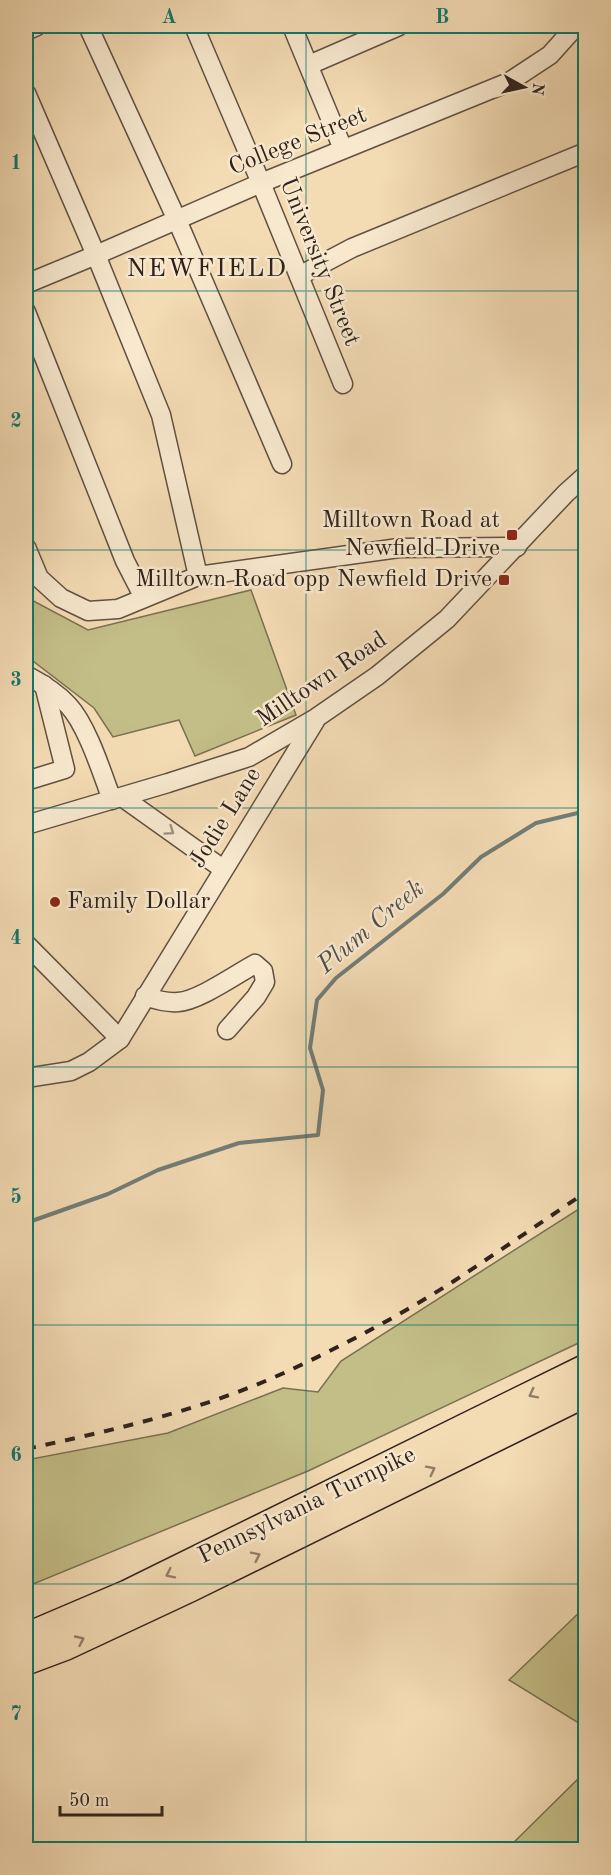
<svg xmlns="http://www.w3.org/2000/svg" width="611" height="1875" viewBox="0 0 611 1875" font-family="'Old Standard TT',serif">
	<rect width="100%" height="100%" fill="#f3dbb4"/>
	<filter id="stains"><feTurbulence type="fractalNoise" baseFrequency=".00333" numOctaves="4"/><feColorMatrix values="0 0 0 0 .2 0 0 0 0 .09 0 0 0 0 .02 0 0 0 .5 -.17"/></filter>
	<radialGradient id="worn" r=".72"><stop offset=".6" stop-color="#630" stop-opacity="0"/><stop offset="1" stop-color="#630" stop-opacity=".3"/></radialGradient>
	<g fill="#c3bd87" stroke="#7a7052" stroke-width="1.5">
		<polygon points="251,590 296,715 195,756 179,720 113,737 94,708 29,658 26,658 26,597 88,630"/>
		<polygon points="585,1205 585,1340 308,1471 26,1587 26,1460 168,1433 283,1388 318,1392 341,1361"/>
		<polygon points="585,1607 585,1727 509,1680"/>
		<polygon points="585,1772 585,1849 507,1849"/>
	</g>
	<g fill="none" stroke-linecap="round" stroke-linejoin="round">
		<polyline stroke="#717d78" stroke-width="4" points="26,1223 108,1194 158,1170 239,1143 318,1135 323,1090 310,1048 317,1000 336,978 443,894 481,857 536,823 586,811"/>
		<defs>
			<g id="minor">
				<polyline points="88,26 177,220 282,464"/>
				<polyline points="194,26 261,183 343,384"/>
				<polyline points="292,26 343,149"/>
				<polyline points="26,31 37,26"/>
				<polyline points="309,65 399,26"/>
				<polyline points="26,93 96,255 161,415 198,576"/>
				<polyline points="299,276 352,248 586,152"/>
				<polyline points="26,284 96,255 261,183 509,82 550,55 576,26"/>
				<polyline points="26,312 125,561 144,598"/>
				<polyline points="26,547 39,578 61,598 88,611 118,609 198,576 399,548 517,547"/>
				<path d="M 26,675 C 41,683 56,692 68,705 C 87,725 102,773 112,800"/>
				<polyline points="26,781 65,769 44,685"/>
				<polyline points="122,797 223,869"/>
				<polyline points="26,825 168,783 249,757 316,718 377,676 447,619 566,493 586,475"/>
				<polyline points="26,944 120,1039"/>
				<path d="M 145,996 C 156,1000 166,1003 178,1002 C 198,1001 235,975 255,964 L 263,971 L 265,982 L 256,997 L 227,1030"/>
				<polyline points="26,1078 71,1071 89,1062 120,1039 315,721"/>
			</g>
			<g id="highway">
				<polyline points="26,1637 127,1594 586,1368"/>
				<polyline points="26,1661 66,1646 190,1588 586,1393"/>
			</g>
		</defs>
		<use href="#minor" stroke="#615042" stroke-width="21"/>
		<use href="#highway" stroke="#30221c" stroke-width="30"/>
		<use href="#minor" stroke="#f7e8ce" stroke-width="18"/>
		<use href="#highway" stroke="#f3dbb4" stroke-width="27"/>
		<path stroke="#30221c" stroke-width="4" stroke-dasharray="10 10" stroke-linecap="butt" d="M 26,1449 C 114,1430 203,1410 286,1372 C 344,1345 401,1315 454,1281 C 498,1252 542,1222 586,1192"/>
	</g>
	<defs><path id="oneway-chevron" d="M-2-3.5L2.5 0L-2 3.5" fill="none" stroke-width="1.6" stroke-linecap="round" stroke-linejoin="round" transform="scale(1.5)"/></defs>
	<use stroke="#9d8f7e" href="#oneway-chevron" transform="translate(170 831) rotate(35)"/>
	<g stroke="#927e68">
		<use href="#oneway-chevron" transform="translate(533 1394) rotate(153)"/>
		<use href="#oneway-chevron" transform="translate(431 1470) rotate(-27)"/>
		<use href="#oneway-chevron" transform="translate(256 1556) rotate(-26)"/>
		<use href="#oneway-chevron" transform="translate(170 1574) rotate(154)"/>
		<use href="#oneway-chevron" transform="translate(80 1640) rotate(-25)"/>
	</g>
	<path fill="none" stroke="#0f766e" stroke-width="1.5" stroke-opacity="0.55" d="M 306,26 L 306,1850M 26,291 L 586,291M 26,550 L 586,550M 26,808 L 586,808M 26,1067 L 586,1067M 26,1325 L 586,1325M 26,1584 L 586,1584"/>
	<g fill="#8f2418" stroke="#f7e8ce" stroke-width="2">
		<rect x="506" y="529" width="12" height="12" rx="3"/>
		<rect x="498" y="574" width="12" height="12" rx="3"/>
		<circle cx="55" cy="902" r="6"/>
	</g>
	<g text-anchor="middle" dominant-baseline="central" stroke-width="5" stroke-linejoin="round" paint-order="stroke">
		<g font-size="24" fill="#30221c" stroke="#f7e8ce">
			<text transform="translate(298 142) rotate(-22)">College Street</text>
			<text transform="translate(319 262) rotate(68)">University Street</text>
			<text transform="translate(322 680) rotate(-34)">Milltown Road</text>
			<text transform="translate(226 818) rotate(-58)">Jodie Lane</text>
			<text transform="translate(307 1506) rotate(-26)">Pennsylvania Turnpike</text>
		</g>
		<g font-size="24" fill="#30221c" stroke="#f7e8ce" text-anchor="end">
			<text x="500" y="521">Milltown Road at<tspan x="500" dy="28">Newfield Drive</tspan></text>
			<text x="492" y="580">Milltown Road opp Newfield Drive</text>
			<text x="67" y="902" text-anchor="start">Family Dollar</text>
		</g>
		<g font-size="26" letter-spacing="1.5" fill="#30221c" stroke="#f7e8ce">
			<text x="207" y="269">NEWFIELD</text>
		</g>
		<g font-size="26" font-style="italic" fill="#514f4a" stroke="#f7e8ce">
			<text transform="translate(371 927) rotate(-40)">Plum Creek</text>
		</g>
	</g>
	<rect width="611" height="1875" fill="none" stroke="#f3dbb4" stroke-width="66"/>
	<g transform="translate(524 87) rotate(98)" stroke="#f7e8ce" stroke-width="4.5" paint-order="stroke">
	<path d="M0-4.5L10 22L0 15L-10 22Z" fill="#30221c"/>
	<text y="-9" font-size="16" font-weight="bold" text-anchor="middle" fill="#30221c">N</text>
	</g>
	<path d="M60 1806v9h102v-9" fill="none" stroke="#30221c" stroke-width="3"/>
	<text x="69" y="1806" font-size="18" fill="#30221c" stroke="#f7e8ce" stroke-width="4.5" paint-order="stroke">50 m</text>
	<rect x="33" y="33" width="545" height="1809" fill="none" stroke="#0f766e" stroke-width="2"/>
	<g font-size="20" text-anchor="middle" font-weight="bold" fill="#0f766e">
		<text x="169" y="23">A</text>
		<text x="442" y="23">B</text>
		<text x="16" y="169">1</text>
		<text x="16" y="427">2</text>
		<text x="16" y="686">3</text>
		<text x="16" y="944">4</text>
		<text x="16" y="1203">5</text>
		<text x="16" y="1461">6</text>
		<text x="16" y="1720">7</text>
	</g>
	<rect width="100%" height="100%" filter="url(#stains)"/>
	<rect width="100%" height="100%" fill="url(#worn)"/>
</svg>
